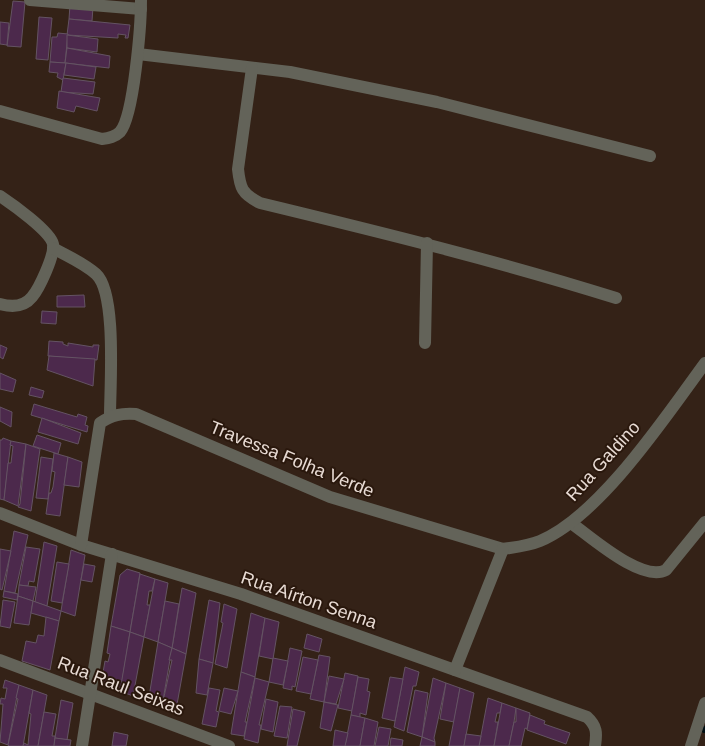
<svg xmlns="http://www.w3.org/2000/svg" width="705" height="746" viewBox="0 0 705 746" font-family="Helvetica,sans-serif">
	<rect width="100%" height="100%" fill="#342217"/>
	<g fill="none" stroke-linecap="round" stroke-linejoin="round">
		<polyline stroke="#000f14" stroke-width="5.5" points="704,730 705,729"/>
	</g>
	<g fill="#4c294c" stroke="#645363">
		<polygon points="13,1 25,2 21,47 7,46"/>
		<polygon points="70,5 93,7 92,21 69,19"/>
		<polygon points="39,17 52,18 48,60 36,59"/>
		<polygon points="69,19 130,25 128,38 125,38 126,35 118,34 118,38 67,35"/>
		<polygon points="0,22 9,23 7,45 0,44"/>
		<polygon points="58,33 68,34 65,63 50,62 52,37 57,37"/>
		<polygon points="67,35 98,39 97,52 67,48"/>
		<polygon points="67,48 110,56 109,68 65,63"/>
		<polygon points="50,62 66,63 63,80 57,77 58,73 49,72"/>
		<polygon points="66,63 96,67 94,79 64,75"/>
		<polygon points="63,78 95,82 93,94 61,92"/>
		<polygon points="59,91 100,98 97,111 76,106 74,112 57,108"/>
		<polygon points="84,295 85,307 57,307 57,296"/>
		<polygon points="42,311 57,312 56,324 41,323"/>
		<polygon points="49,341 63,342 63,344 68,346 68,343 93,347 93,345 99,345 97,360 48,356"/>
		<polygon points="0,345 7,348 3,359 0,357"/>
		<polygon points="49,356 95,359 93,386 47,370"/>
		<polygon points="0,373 16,380 13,392 0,389"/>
		<polygon points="31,387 44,391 42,398 29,395"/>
		<polygon points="34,404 77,417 78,414 87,417 85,425 88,426 87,432 31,415"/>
		<polygon points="0,407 12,412 11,427 0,421"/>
		<polygon points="42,418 81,433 78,444 38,432"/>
		<polygon points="37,435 61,443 58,454 33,446"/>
		<polygon points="3,438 11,441 4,500 0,499 0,440 2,440"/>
		<polygon points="11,441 26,444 18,506 4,500 8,463 11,463 13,446 10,445"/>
		<polygon points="26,444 40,449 31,511 18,507 20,504"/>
		<polygon points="54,453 68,457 60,516 46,514 49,493 51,493 53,487 55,472 52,471"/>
		<polygon points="41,457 53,459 48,499 36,498"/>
		<polygon points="68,457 82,462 79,487 64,485"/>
		<polygon points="14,531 28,535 15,593 4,591"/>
		<polygon points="44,542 57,546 47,606 35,602"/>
		<polygon points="26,547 40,549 34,582 29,581 28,586 19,585"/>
		<polygon points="0,549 11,551 2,590 0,589"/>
		<polygon points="71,550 85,555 75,616 61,611"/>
		<polygon points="57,562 69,564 62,603 51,601"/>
		<polygon points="84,564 95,566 92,582 81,580"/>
		<polygon points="127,569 140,573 130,632 111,626 120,575"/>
		<polygon points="140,574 155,579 152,591 149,591 147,605 150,605 144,637 130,632"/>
		<polygon points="155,579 168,583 158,642 144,637"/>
		<polygon points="19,585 36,587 33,601 18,596"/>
		<polygon points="182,588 196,593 186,654 172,648"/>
		<polygon points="4,591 18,594 17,600 3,597"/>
		<polygon points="18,596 33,601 29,625 14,623"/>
		<polygon points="3,600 15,602 10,628 0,626"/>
		<polygon points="209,600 220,603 213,663 199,659"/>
		<polygon points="33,601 61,611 59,621 31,613"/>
		<polygon points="165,601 179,604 172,648 158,642"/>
		<polygon points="224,604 237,609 227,668 215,664 223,623 221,622"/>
		<polygon points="251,613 265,618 255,677 241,672"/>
		<polygon points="46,617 59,621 50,670 22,661 26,641 36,643 38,635 44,636"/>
		<polygon points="265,618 279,622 273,659 259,656"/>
		<polygon points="111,626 130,632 121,688 101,684 105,661 108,662 110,654 107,653"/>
		<polygon points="130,632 144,637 133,696 120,691"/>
		<polygon points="307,634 322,639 319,652 304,648"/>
		<polygon points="158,642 172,648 162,706 148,703"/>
		<polygon points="172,648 186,654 176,710 162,706 172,660 169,660"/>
		<polygon points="290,648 302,651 295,687 292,686 292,690 283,688"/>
		<polygon points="319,655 330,657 324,702 310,699"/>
		<polygon points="303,657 318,660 311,694 296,691"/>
		<polygon points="273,658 288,661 283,685 269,682"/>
		<polygon points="199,659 213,663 207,695 196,693"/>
		<polygon points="405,667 419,672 416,686 413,686 404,731 394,727"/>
		<polygon points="241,672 255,677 245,722 247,722 244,736 231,734"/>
		<polygon points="345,673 358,676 352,711 338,708"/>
		<polygon points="329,676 344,679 336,704 324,702"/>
		<polygon points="358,677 369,679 367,691 370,692 366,715 360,713 360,717 351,715"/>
		<polygon points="390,677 403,679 395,721 382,718"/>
		<polygon points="255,678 269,682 259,725 261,725 258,743 244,739"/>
		<polygon points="433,678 446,683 434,738 435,742 422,737"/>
		<polygon points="5,680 19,685 8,745 0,742 3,704 0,704 1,698 5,699 7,688 3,688"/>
		<polygon points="446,683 460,688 454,722 440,719"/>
		<polygon points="19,685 33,690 23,746 9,746 8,745 18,699 16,698"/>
		<polygon points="209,688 220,690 216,711 219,712 216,727 202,724"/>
		<polygon points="224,688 238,691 231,714 219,711"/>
		<polygon points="460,688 474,693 464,746 449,746"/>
		<polygon points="33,690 47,695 38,746 23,746 24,743 28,745 31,714 29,713"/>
		<polygon points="415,690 428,693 422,737 407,732"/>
		<polygon points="488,698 502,703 500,713 497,713 495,722 498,722 494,746 479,746"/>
		<polygon points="266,699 278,702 273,732 261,729"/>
		<polygon points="61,700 73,703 67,740 55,738"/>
		<polygon points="324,702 338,705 331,731 320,728"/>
		<polygon points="502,703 516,708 514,722 509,746 494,746"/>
		<polygon points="280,706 292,707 287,738 274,736"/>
		<polygon points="516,708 530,713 527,729 525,728 521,746 509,746 514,722 516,722"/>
		<polygon points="293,709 305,712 297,746 287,746"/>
		<polygon points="44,712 56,714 52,736 55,736 54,746 38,746"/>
		<polygon points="351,715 365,718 360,746 345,746"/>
		<polygon points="530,715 545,721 544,724 570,733 566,744 527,730"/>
		<polygon points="365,718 378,722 374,746 360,746"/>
		<polygon points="379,727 391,729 388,746 375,746"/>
		<polygon points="335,730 348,733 345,746 333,746"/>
		<polygon points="114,732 128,735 126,746 112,746"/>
		<polygon points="466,734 481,736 479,746 464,746"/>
		<polygon points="422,737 435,742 435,746 420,746"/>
		<polygon points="55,738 71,740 70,746 54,746"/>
		<polygon points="391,738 403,740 402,746 390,746"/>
	</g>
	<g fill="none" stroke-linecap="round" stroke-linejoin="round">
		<g stroke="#636359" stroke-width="12">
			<polyline points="30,0 141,9"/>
			<polyline points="138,54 290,72 437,102 650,156"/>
			<path d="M 252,68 L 238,169 C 240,188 242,194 260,203 C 380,232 498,261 616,298"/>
			<path d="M 0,111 L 102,139 C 109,138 115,137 120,132 C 134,116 141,24 141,0"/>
			<path d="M 0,196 C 12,204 50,231 53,244 C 55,255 39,289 32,297 C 24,307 11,307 0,304"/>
			<path d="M 53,248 C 67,256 84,263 96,274 C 117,293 110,386 110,416"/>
			<polyline points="425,343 427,243"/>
			<path d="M 0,513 L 81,545 L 241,594 L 587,717 C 597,726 597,733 595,746"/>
			<path d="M 571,523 C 591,537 642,583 666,570 L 705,522"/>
			<path d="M 81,545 L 100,423 C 112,415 121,413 136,414 L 330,497 L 503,549 C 516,547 528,546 540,541 C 600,516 666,416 705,363"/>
			<polyline points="0,660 229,746"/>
			<polyline points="455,670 503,549"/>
			<polyline points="82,746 112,554"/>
			<polyline points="691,746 705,703"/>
		</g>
	</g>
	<g text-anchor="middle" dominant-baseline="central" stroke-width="4" stroke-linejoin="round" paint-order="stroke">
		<g font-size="18" fill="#e8dbd4" stroke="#2a180d">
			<text transform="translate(292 459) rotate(22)">Travessa Folha Verde</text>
			<text transform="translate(603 461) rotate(-48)">Rua Galdino</text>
			<text transform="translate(309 600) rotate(19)">Rua Aírton Senna</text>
			<text transform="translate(121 686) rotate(21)">Rua Raul Seixas</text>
		</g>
	</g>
</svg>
